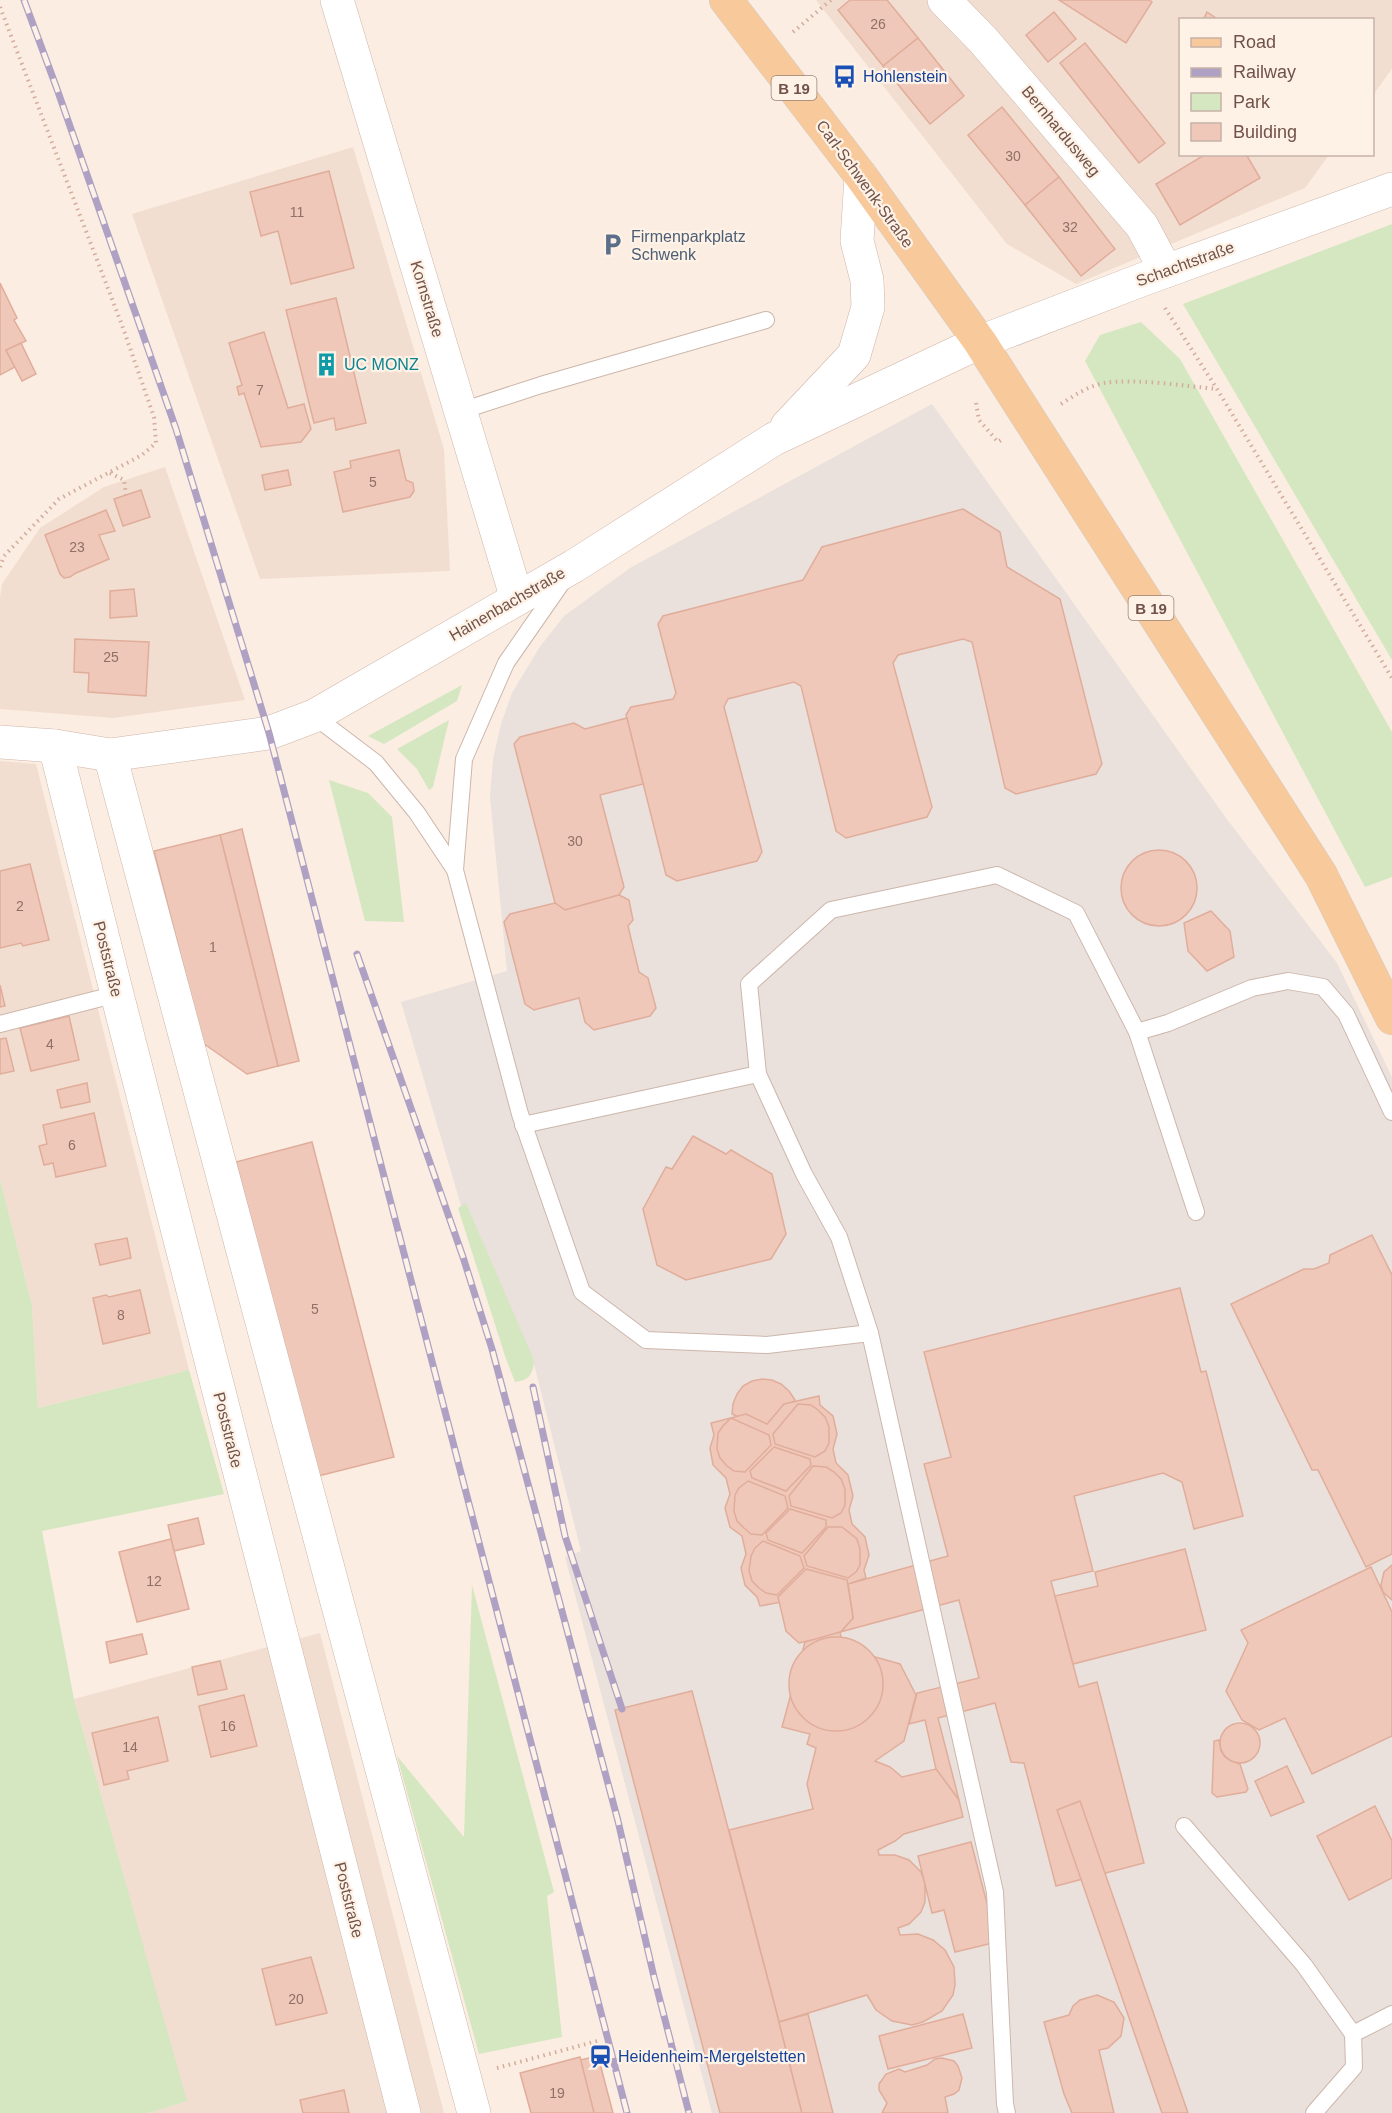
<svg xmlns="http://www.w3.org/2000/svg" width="1392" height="2113" viewBox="0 0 1392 2113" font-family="Helvetica,sans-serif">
	<rect width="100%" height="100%" fill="#fbede1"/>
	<g fill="#f2ded0">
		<polygon points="816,0 1392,0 1392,69 1373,95 1372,20 1180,20 1180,154 1329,155 1305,188 1076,284 1007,244"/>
		<polygon points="353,147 444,449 450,571 260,579 132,214"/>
		<polygon points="165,467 245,700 113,718 0,709 0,598 2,584 40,528 104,487"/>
		<polygon points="0,761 36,764 189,1370 38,1408 32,1305 0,1179"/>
		<polygon points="320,1633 444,2113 149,2113 186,2101 74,1699"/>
	</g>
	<polygon fill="#eae1dc" points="932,404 1226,818 1337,963 1392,1077 1392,2113 712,2113 565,1557 581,1551 535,1368 462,1209 401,1002 507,971 490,797 493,759 501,724 512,693 539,648 564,616 630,568"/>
	<g fill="#d5e7c0">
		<polygon points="1392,224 1392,660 1183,304"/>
		<polygon points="1141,322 1180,359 1392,732 1392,877 1365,887 1085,361 1100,335"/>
		<polygon points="462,685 457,701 384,744 368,736"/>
		<polygon points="449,720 433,787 429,790 417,769 397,749"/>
		<polygon points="329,780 368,793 392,817 404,922 365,921"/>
		<polygon points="0,1179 32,1305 38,1408 189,1370 224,1494 42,1531 74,1699 187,2101 149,2113 0,2113"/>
		<path d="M 466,1203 L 534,1360 C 533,1374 530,1380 515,1382 L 505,1356 L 458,1208 Z"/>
		<polygon points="472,1585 554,1892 547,1896 562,2037 479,2054 397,1756 464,1837"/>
	</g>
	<g fill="#efc8ba" stroke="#e1ad9b" stroke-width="1.5">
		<polygon points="850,0 887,0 918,38 883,66 838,10"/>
		<polygon points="1059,0 1149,0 1152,2 1126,43"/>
		<polygon points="1054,12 1076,39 1048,62 1026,35"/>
		<polygon points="1207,12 1219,20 1203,20"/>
		<polygon points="918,38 964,96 930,124 883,66"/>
		<polygon points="1085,43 1165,143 1139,163 1060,63"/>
		<polygon points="1002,107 1059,177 1025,205 968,135"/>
		<polygon points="1206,154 1246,154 1260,178 1180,225 1156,184"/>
		<polygon points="329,171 354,268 291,284 278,231 261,236 250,192"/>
		<polygon points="1059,177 1115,249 1081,276 1025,205"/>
		<polygon points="0,283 17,318 14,320 26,341 6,350 15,367 0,375"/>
		<polygon points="336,298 366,423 336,430 334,418 314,423 286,310"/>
		<polygon points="264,332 288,408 304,404 311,429 301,442 261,447 244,393 239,395 237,387 242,385 229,343"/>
		<polygon points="21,343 36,374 22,381 6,350"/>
		<polygon points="399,450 406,480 413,483 414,491 410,497 343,512 334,472 351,468 350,461"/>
		<polygon points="288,470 291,485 265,490 262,475"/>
		<polygon points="141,490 150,517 123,526 114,499"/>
		<polygon points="963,509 1000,532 1007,567 1060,599 1102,764 1096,774 1016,794 1005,788 972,642 963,639 898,655 893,663 932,807 927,817 846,838 836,831 801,686 794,682 728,699 724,707 762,852 757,861 677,881 666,875 626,715 631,707 673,699 676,693 658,624 663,616 803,580 822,547"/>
		<polygon points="106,510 115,531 99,535 109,559 76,573 70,577 64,578 60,574 45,535"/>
		<polygon points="134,589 137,616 110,618 110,591"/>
		<polygon points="75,639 149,642 146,696 88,692 89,673 74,672"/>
		<polygon points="627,718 643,784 600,795 624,887 619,895 565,910 555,903 514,744 520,737 574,723 585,729"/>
		<polygon points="242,829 299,1061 278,1066 220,835"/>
		<polygon points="220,835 278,1066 247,1074 203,1043 154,851"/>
		<circle cx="1159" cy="888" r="38"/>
		<polygon points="30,864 49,940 23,946 21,943 0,948 0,871"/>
		<polygon points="619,895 629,900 633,920 628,926 639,972 648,978 656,1008 650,1016 594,1030 585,1022 579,998 534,1010 525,1004 504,922 510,914 555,903 565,910"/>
		<polygon points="1211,911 1230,931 1234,957 1207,971 1188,951 1184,923"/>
		<polygon points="0,985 5,1006 0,1007"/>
		<polygon points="69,1016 79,1060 31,1071 20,1028"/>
		<polygon points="6,1038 14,1071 0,1074 0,1039"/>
		<polygon points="87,1083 90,1102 61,1108 57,1090"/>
		<polygon points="94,1113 106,1166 56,1177 53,1163 44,1165 39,1146 47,1144 43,1125"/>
		<polygon points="693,1136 726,1154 731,1150 772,1174 786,1234 771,1259 686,1280 657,1265 643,1209 666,1167 672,1169"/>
		<polygon points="312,1142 394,1457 318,1476 236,1162"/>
		<polygon points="1372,1235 1392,1275 1392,1554 1366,1567 1318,1470 1312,1470 1231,1304 1304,1269 1314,1269 1329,1263 1330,1255"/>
		<polygon points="127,1238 131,1258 100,1265 95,1244"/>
		<polygon points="1180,1288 1201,1372 1206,1371 1243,1516 1194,1529 1182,1482 1163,1473 1074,1496 1093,1571 1051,1581 1079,1687 1097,1682 1144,1863 1056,1886 1024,1763 1011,1762 995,1703 938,1718 959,1800 936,1769 925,1720 909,1724 917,1693 979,1678 959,1600 840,1632 853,1618 848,1584 948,1556 924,1464 951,1457 924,1352"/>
		<polygon points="140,1290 150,1333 103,1344 93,1298 106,1295 109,1297"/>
		<polygon points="762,1379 772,1380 781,1384 789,1391 795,1400 772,1429 768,1430 732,1414 733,1404 737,1394 743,1386 752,1381"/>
		<polygon points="819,1396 820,1405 833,1416 837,1434 833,1449 836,1463 848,1475 853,1496 849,1510 852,1524 865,1537 869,1555 864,1570 866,1578 848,1584 853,1618 840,1632 805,1642 787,1630 781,1602 760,1606 757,1597 745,1585 741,1568 746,1554 742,1536 730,1527 725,1508 730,1494 726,1478 713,1465 710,1448 714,1435 711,1423 746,1414 767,1424 784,1404"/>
		<polygon points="798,1404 811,1405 818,1410 825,1417 829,1427 829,1443 825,1451 815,1457 775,1444 773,1434"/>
		<polygon points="731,1418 769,1435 771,1445 745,1472 734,1471 727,1466 720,1458 717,1449 718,1433 723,1426"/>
		<polygon points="774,1447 810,1459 811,1465 786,1491 752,1478 750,1471"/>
		<polygon points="813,1466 826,1467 834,1472 841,1479 845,1489 845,1505 841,1513 832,1518 791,1506 789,1496"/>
		<polygon points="748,1481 785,1496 788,1508 762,1535 751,1534 744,1528 737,1521 734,1511 735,1495 739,1488"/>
		<polygon points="790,1509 826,1520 826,1527 802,1553 768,1540 766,1533"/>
		<polygon points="198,1518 204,1544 174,1551 168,1525"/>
		<polygon points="828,1527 842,1527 857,1539 860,1549 860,1565 856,1572 848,1578 807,1566 804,1556"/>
		<polygon points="171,1539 189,1609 137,1622 119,1552"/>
		<polygon points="763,1541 800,1556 804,1568 777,1595 766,1593 759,1588 752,1581 749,1571 751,1556 755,1548"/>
		<polygon points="1185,1549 1206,1630 1073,1664 1055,1596 1098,1586 1095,1572"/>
		<polygon points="1392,1565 1392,1600 1383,1592 1381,1585 1384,1572"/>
		<polygon points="1371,1567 1392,1612 1392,1736 1312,1774 1285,1718 1259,1730 1242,1720 1226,1691 1248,1643 1241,1630"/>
		<polygon points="806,1569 847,1580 853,1618 839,1634 799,1643 786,1631 778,1597"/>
		<polygon points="840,1632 843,1648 900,1664 916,1695 904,1741 875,1761 890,1767 902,1777 936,1769 959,1800 963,1817 904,1834 895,1841 878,1850 879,1855 895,1855 909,1860 921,1872 925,1882 925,1902 921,1912 909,1924 898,1928 900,1935 918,1934 933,1940 945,1950 954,1967 955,1985 953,1995 942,2011 923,2022 912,2025 892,2021 876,2010 867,1995 779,2022 729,1830 813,1809 807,1784 816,1748 807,1744 810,1734 782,1727 805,1642"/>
		<polygon points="142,1634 147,1654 110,1663 106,1642"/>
		<circle cx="836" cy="1684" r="47"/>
		<polygon points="220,1661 227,1689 198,1695 192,1667"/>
		<polygon points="692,1691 779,2022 802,2113 720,2113 615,1710"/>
		<polygon points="244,1695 257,1746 211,1757 199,1706"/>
		<polygon points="158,1717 168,1761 127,1771 129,1779 104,1785 92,1733"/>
		<circle cx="1240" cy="1743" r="20"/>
		<polygon points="1219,1740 1221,1751 1225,1757 1231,1761 1240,1764 1248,1789 1246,1792 1217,1797 1212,1793 1214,1741"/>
		<polygon points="1287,1766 1304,1802 1271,1816 1255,1781"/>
		<polygon points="1080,1801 1188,2113 1162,2113 1057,1810"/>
		<polygon points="1375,1806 1392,1841 1392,1878 1349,1900 1317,1836"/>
		<polygon points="971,1842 997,1942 955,1952 944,1910 932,1913 918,1856"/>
		<polygon points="311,1957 327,2013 276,2025 262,1969"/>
		<polygon points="1097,1995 1114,2002 1124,2018 1121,2036 1108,2048 1099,2050 1114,2113 1072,2113 1064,2094 1044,2022 1069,2015 1073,2006 1080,2000"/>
		<polygon points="808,2014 833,2113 802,2113 779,2022"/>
		<polygon points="963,2014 972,2048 888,2069 879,2036"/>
		<polygon points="598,2056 613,2113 594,2113 580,2060"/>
		<polygon points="580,2057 594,2113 531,2113 520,2073"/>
		<polygon points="942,2058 954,2061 958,2066 962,2078 959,2090 954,2094 945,2097 948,2113 882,2113 887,2103 879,2090 879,2084 886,2074 899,2069 905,2072 927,2065 935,2059"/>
		<polygon points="344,2090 349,2113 303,2113 300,2100"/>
	</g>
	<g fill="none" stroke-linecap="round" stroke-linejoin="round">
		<defs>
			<g id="lane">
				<polyline points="461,411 541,385 766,320"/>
				<polyline points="563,581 506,663 464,759 455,870 520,1114 582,1292 646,1340 767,1345 870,1333 995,1892 1005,2104 1007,2113"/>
				<polyline points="314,716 376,763 417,813 455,870"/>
				<polyline points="0,1024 117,994"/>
				<polyline points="1137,1032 1168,1023 1252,988 1288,981 1323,987 1346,1014 1392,1112"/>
				<polyline points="523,1125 758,1074"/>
				<polyline points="870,1333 839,1237 804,1174 758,1074 749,984 831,910 997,875 1076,913 1137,1032 1196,1212"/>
				<polyline points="1184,1826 1304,1965 1353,2034 1354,2067 1314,2113"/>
				<polyline points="1353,2034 1392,2014"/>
			</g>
			<g id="street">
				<polyline points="337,0 517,599"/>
				<polyline points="944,0 983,40 1142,226 1166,271"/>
				<polyline points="980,342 1144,279 1392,189"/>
				<polyline points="55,746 117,994 404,2113"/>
				<polyline points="110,755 474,2113"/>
			</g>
			<g id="secondary">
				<polyline points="787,426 854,355 868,307 867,280 857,241 861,176"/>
				<polyline points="0,742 55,746 110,755 269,733 314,716 574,566 774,439 980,342"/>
			</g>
			<polyline id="primary" points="726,0 861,176 980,342 1321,875 1392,1018"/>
		</defs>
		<use href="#lane" stroke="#cdb6ab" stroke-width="18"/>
		<use href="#street" stroke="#cdb6ab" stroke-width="34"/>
		<use href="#secondary" stroke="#d0b5a9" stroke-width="34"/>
		<use href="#primary" stroke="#d4cbc8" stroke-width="34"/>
		<g stroke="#d3ac9d" stroke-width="4" stroke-dasharray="1.5 4.5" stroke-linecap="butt">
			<polyline points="0,7 122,325 154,417 156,443 142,455 59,499 4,556 0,567"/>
			<polyline points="793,32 831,0"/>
			<polyline points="1165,308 1217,389 1392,678"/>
			<polyline points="976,403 979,420 998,442 1001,440"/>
			<path d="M 1061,404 C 1075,395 1088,386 1104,383 C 1135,378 1185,386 1217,389"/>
			<polyline points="110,473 124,480 126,495"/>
			<polyline points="497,2068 601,2040"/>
		</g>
		<use href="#lane" stroke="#fff" stroke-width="16"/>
		<use href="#street" stroke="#fff" stroke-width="33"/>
		<use href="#secondary" stroke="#fff" stroke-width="33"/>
		<use href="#primary" stroke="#f7c99b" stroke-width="33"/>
		<defs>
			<g id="rail">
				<polyline points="24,0 57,89 176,429 269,733 627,2113"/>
				<polyline points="357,954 463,1257 492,1349 618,1821 654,1977 689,2113"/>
				<polyline points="533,1387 565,1536 622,1709"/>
			</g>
		</defs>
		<use href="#rail" stroke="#afa1c3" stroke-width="7"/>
		<use href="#rail" stroke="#fef2e7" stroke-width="4.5" stroke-dasharray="14" stroke-linecap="butt"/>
	</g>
	<defs>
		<symbol id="bus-bare" viewBox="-9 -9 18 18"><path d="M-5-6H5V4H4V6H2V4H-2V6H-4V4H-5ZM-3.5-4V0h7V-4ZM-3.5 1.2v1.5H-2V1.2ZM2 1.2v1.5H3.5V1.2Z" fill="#1a4fb4" stroke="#fef2e7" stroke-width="2.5" paint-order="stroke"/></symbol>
		<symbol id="parking-bare" viewBox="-9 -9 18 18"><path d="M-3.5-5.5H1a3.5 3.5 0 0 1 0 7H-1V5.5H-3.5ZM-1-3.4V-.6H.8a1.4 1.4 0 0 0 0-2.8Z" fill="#5c6f8a" stroke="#fef2e7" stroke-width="2.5" paint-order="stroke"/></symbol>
		<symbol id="building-bare" viewBox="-9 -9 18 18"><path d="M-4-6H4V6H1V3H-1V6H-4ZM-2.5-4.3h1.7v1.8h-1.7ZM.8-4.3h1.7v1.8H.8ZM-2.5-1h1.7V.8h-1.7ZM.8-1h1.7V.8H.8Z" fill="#0f9aa8" stroke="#fef2e7" stroke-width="2.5" paint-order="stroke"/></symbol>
		<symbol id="station-bare" viewBox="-9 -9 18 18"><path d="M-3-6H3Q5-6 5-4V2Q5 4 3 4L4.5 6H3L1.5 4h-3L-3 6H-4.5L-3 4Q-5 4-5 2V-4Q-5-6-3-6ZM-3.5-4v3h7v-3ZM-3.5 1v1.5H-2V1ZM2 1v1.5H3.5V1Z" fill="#1a4fb4" stroke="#fef2e7" stroke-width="2.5" paint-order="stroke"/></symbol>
	</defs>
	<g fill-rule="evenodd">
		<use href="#bus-bare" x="828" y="60" width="33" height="33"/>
		<use href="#parking-bare" x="596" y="228" width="33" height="33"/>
		<use href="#building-bare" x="310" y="348" width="33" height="33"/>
		<use href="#station-bare" x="584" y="2040" width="33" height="33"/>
	</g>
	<g text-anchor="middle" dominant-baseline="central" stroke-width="4.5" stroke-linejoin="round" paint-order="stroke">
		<g font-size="14" fill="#907065">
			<text x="878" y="24">26</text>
			<text x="1013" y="156">30</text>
			<text x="297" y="212">11</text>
			<text x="1070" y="227">32</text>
			<text x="260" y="390">7</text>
			<text x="373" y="482">5</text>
			<text x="77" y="547">23</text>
			<text x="111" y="657">25</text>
			<text x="575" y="841">30</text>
			<text x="20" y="906">2</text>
			<text x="213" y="947">1</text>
			<text x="50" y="1044">4</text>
			<text x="72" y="1145">6</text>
			<text x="315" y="1309">5</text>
			<text x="121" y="1315">8</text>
			<text x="154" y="1581">12</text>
			<text x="228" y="1726">16</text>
			<text x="130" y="1747">14</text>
			<text x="296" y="1999">20</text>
			<text x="557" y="2093">19</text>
		</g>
		<g fill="#fef2e7" stroke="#9b8278" stroke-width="1.5">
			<rect x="771.5" y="76" width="45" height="24" rx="4.5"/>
			<rect x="1128.5" y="596" width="45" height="24" rx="4.5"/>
		</g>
		<g font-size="15" font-weight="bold" fill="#715249">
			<text x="794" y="88">B 19</text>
			<text x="1151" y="608">B 19</text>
		</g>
		<g font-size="16" fill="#164399" stroke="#fef2e7" text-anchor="start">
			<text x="863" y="76">Hohlenstein</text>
			<text x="618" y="2056">Heidenheim-Mergelstetten</text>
		</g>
		<g font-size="16" fill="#715249" stroke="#fef2e7">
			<text transform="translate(1061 131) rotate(50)">Bernhardusweg</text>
			<text transform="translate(865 184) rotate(54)">Carl-Schwenk-Straße</text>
			<text transform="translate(1185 264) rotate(-20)">Schachtstraße</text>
			<text transform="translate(427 299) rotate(73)">Kornstraße</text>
			<text transform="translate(507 604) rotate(-30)">Hainenbachstraße</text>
			<text transform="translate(108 959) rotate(76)">Poststraße</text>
			<text transform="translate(228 1430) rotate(76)">Poststraße</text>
			<text transform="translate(349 1900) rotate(76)">Poststraße</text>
		</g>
		<g font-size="16" fill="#4e5e75" stroke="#fef2e7" text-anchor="start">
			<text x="631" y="236">Firmenparkplatz<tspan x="631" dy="18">Schwenk</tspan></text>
		</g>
		<g font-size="16" fill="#0d838f" stroke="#fef2e7" text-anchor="start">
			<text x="344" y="364">UC MONZ</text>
		</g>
	</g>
	<rect x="1179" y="18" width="195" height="138" fill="#fef2e7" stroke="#c6b2a8" stroke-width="1.5"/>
	<rect x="1191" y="38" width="30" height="9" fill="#f7c99b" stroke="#c6b2a8" stroke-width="1.5"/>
	<text x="1233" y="48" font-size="18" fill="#715249">Road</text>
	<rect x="1191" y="68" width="30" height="9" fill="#afa1c3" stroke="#c6b2a8" stroke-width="1.5"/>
	<text x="1233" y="78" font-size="18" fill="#715249">Railway</text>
	<rect x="1191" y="93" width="30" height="18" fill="#d5e7c0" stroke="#c6b2a8" stroke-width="1.5"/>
	<text x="1233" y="108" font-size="18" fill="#715249">Park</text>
	<rect x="1191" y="123" width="30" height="18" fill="#efc8ba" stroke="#c6b2a8" stroke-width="1.5"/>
	<text x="1233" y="138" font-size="18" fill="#715249">Building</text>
</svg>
